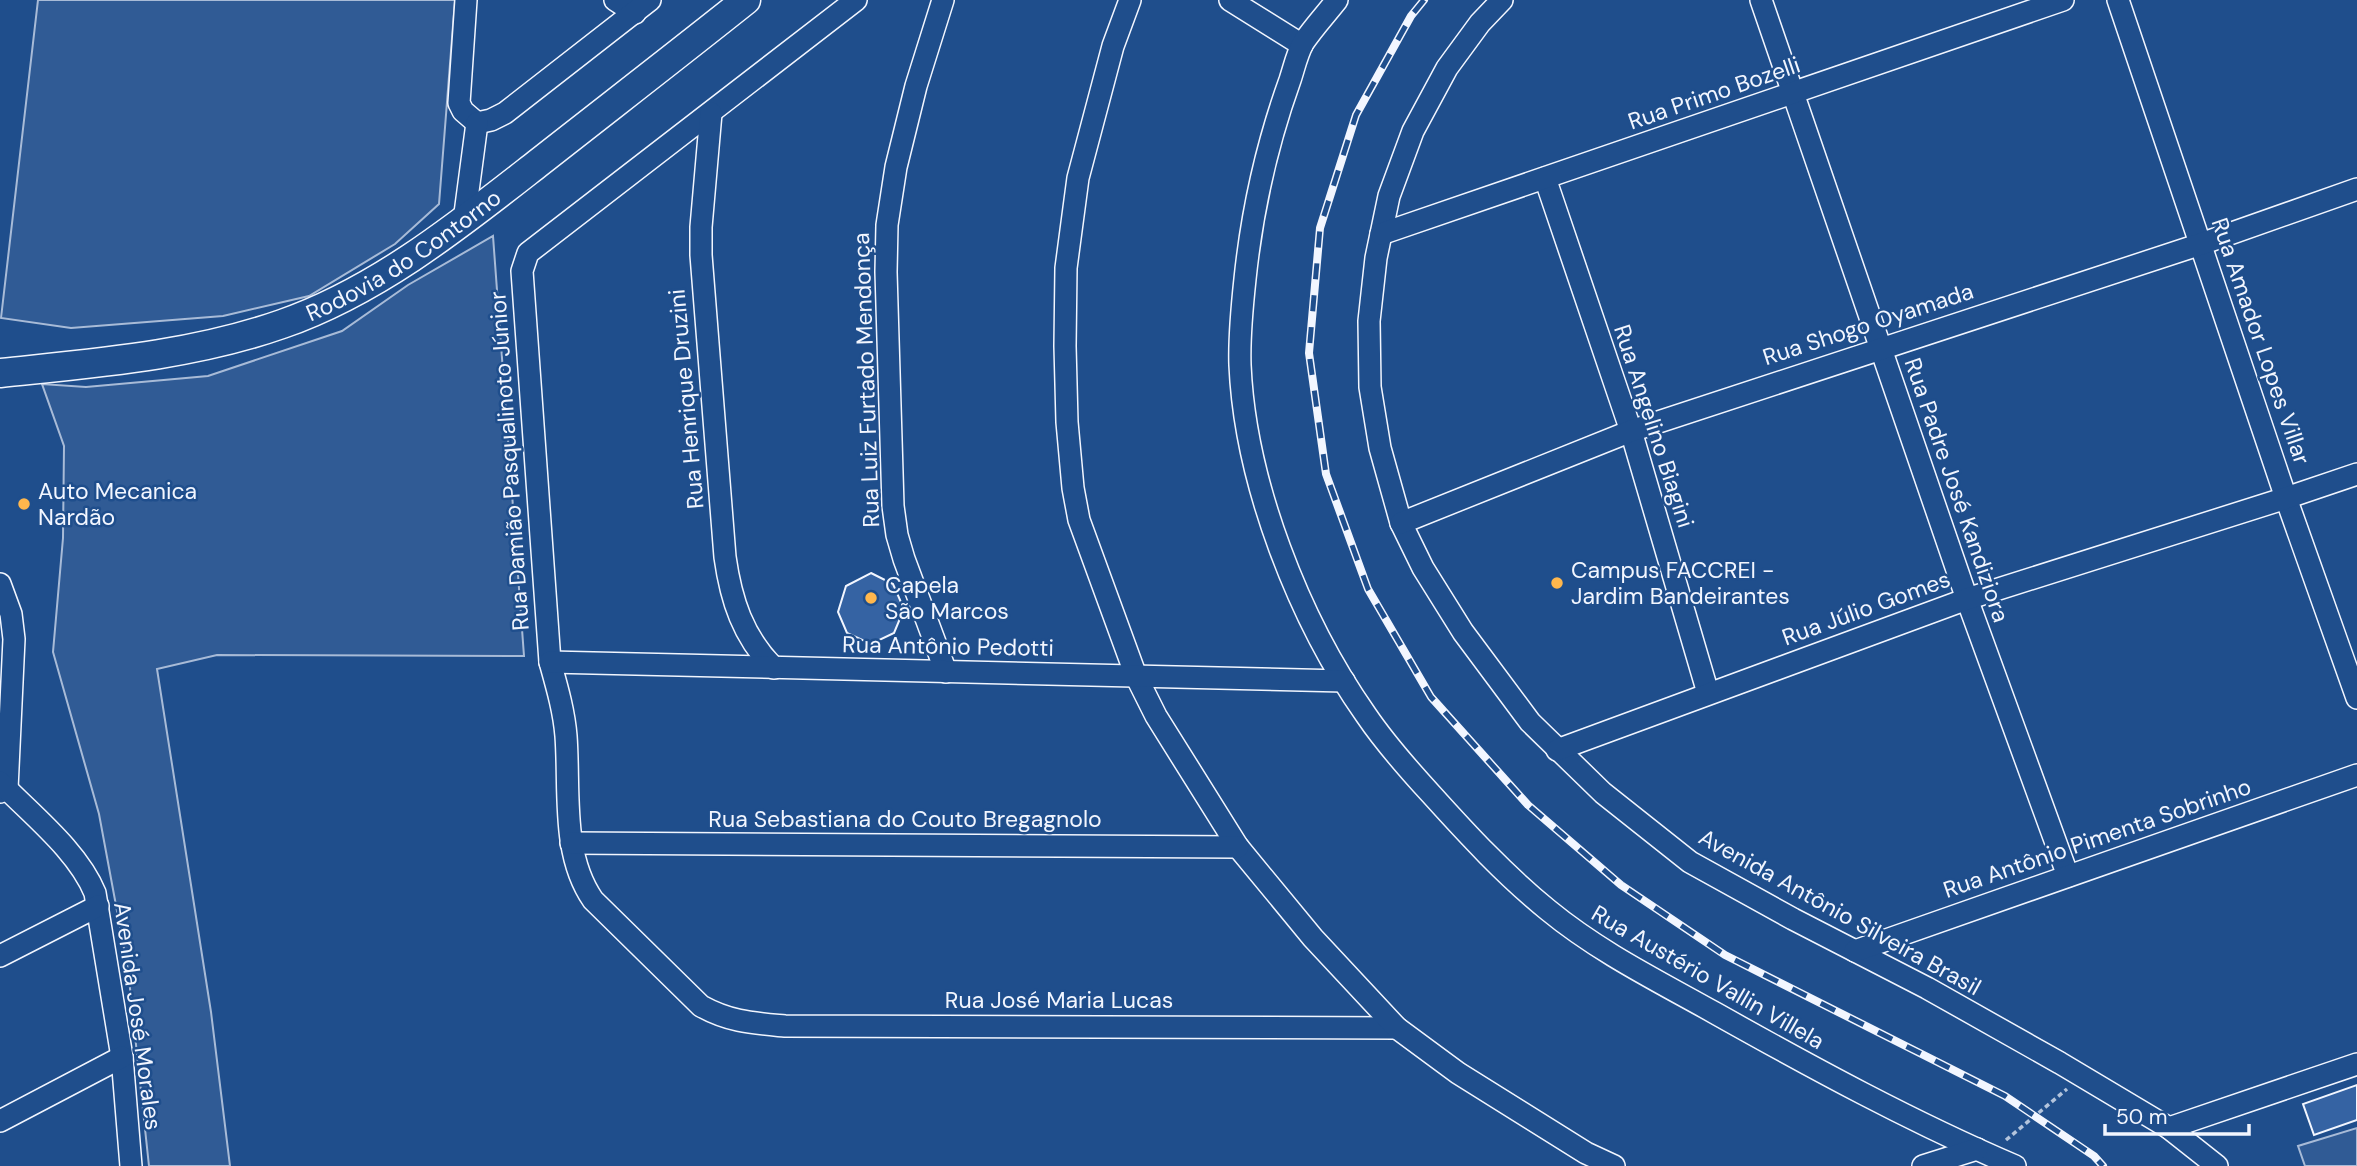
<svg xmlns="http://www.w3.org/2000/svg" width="2357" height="1166" viewBox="0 0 2357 1166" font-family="'DM Sans',sans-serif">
	<rect width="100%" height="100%" fill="#1f4e8c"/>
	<g fill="#305b95" stroke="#a8bbd7" stroke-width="2">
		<polygon points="38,0 455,0 439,204 395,244 309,296 223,316 71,328 1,318"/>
		<polygon points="493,236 524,656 217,655 157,669 211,1012 230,1166 149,1166 128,970 99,814 53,652 63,538 64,446 42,384 86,387 208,376 342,331 408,285"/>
		<polygon points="2357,1128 2357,1166 2305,1166 2298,1146"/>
	</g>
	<g fill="#3563a3" stroke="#f2f6ff" stroke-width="2">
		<polygon points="871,573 893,584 904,609 894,633 871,644 847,633 838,612 846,586"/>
		<polygon points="2357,1085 2357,1120 2314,1135 2303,1104"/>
	</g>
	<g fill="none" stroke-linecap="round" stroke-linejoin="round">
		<defs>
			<g id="minor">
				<polyline points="466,0 459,103 463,111 477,123"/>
				<polyline points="615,0 635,13"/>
				<path d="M 856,0 L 528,253 L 522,271 L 550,662 C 557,687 564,711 566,736 C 570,790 561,854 593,900 L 701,1006 C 730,1022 752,1023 785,1026 L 1397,1028"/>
				<polyline points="943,0 916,86 896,167 887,225 886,272 893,506 897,535 904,559 946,672"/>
				<polyline points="1130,0 1113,46 1078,178 1066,268 1065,346 1067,422 1073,488 1079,520 1136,676 1156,716 1238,847 1313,938 1397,1028 1458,1073 1586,1153 1614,1166"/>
				<polyline points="1230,0 1302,45"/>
				<path d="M 1337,0 C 1326,14 1313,28 1303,43 C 1297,54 1294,68 1290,80 C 1267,144 1252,211 1245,279 C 1242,307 1239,336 1240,365 C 1245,482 1299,620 1366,715 C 1385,743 1408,769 1431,794 C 1468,835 1505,875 1548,910 C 1599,952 1658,981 1715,1013 C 1813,1068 1912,1122 2015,1166"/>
				<polyline points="1502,0 1480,23 1447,68 1413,131 1389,196 1376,258 1369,321 1370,387 1380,448 1401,523 1423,568 1463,632 1530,722 1603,793 1690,862 1793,919 1927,988 2060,1063 2169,1128 2217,1166"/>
				<polyline points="1761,0 1967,599 2068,876"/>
				<polyline points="2118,0 2286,498 2357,698"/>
				<path d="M 711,113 L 701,227 L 701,255 L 725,557 C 731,600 743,637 774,668"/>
				<polyline points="477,123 491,120 505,113 650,0"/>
				<polyline points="1545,178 1631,431 1708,693"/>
				<polyline points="464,221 477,123"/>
				<polyline points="1381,234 2063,0"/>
				<polyline points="1401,523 1631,431 2201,244 2357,189"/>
				<polyline points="0,584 11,614 14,639 7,789 0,792"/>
				<polyline points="550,662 1344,681"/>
				<polyline points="1557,750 1967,599 2286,498 2357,474"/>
				<path d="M 0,782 C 32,815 78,851 95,893 L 122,1057 L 131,1166"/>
				<polyline points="571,843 1238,847"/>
				<polyline points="1855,951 2357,775"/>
				<polyline points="0,956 98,906"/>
				<polyline points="0,1121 122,1057"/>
				<polyline points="2169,1128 2357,1064"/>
				<polyline points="1923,1166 1977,1149"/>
			</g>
			<g id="major">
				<path id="s1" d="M 0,373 C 95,363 191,356 282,324 C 377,291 459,225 537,164 C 607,109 677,55 746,0"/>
			</g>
		</defs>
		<use href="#minor" stroke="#f2f6ff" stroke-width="24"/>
		<use href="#major" stroke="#f2f6ff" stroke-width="31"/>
		<polyline stroke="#b3c4dc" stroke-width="3.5" stroke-dasharray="5 3.5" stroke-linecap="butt" points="2006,1140 2067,1089"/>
		<use href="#minor" stroke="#1f4e8c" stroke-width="21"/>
		<use href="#major" stroke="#1f4e8c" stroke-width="28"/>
		<defs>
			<polyline id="rail" points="1424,0 1411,16 1356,115 1320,228 1309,353 1326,474 1368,589 1431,697 1528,805 1621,885 1725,955 2005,1096 2094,1156 2103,1166"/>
		</defs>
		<use href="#rail" stroke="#f2f6ff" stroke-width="8"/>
		<use href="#rail" stroke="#1f4e8c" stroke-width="5" stroke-dasharray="16" stroke-linecap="butt"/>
	</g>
	<g fill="#ffb74d" stroke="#1f4e8c" stroke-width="2.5">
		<circle cx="24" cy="504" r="7"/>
		<circle cx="1557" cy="583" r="7"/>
		<circle cx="871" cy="598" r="7"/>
	</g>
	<g text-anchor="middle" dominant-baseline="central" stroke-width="5" stroke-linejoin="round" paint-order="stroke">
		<g font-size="23" fill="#f2f6ff" stroke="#1f4e8c">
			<text transform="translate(1714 93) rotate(-19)">Rua Primo Bozelli</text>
			<text stroke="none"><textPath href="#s1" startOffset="427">Rodovia do Contorno</textPath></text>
			<text transform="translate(1868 324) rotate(-18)">Rua Shogo Oyamada</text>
			<text transform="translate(2261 341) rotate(71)">Rua Amador Lopes Villar</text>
			<text transform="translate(866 380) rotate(-92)">Rua Luiz Furtado Mendonça</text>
			<text transform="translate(686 399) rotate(-95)">Rua Henrique Druzini</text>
			<text transform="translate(1654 426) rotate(72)">Rua Angelino Biagini</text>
			<text transform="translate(509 461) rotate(-94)">Rua Damião Pasqualinoto Júnior</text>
			<text transform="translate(1957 490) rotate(71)">Rua Padre José Kandiziora</text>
			<text transform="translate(1866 608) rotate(-20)">Rua Júlio Gomes</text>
			<text transform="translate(948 646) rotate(1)">Rua Antônio Pedotti</text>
			<text x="905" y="819">Rua Sebastiana do Couto Bregagnolo</text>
			<text transform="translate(2097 838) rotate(-19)">Rua Antônio Pimenta Sobrinho</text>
			<text transform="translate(1840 912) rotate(29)">Avenida Antônio Silveira Brasil</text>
			<text transform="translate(1708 977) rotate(30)">Rua Austério Vallin Villela</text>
			<text x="1059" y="1000">Rua José Maria Lucas</text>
			<text transform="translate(138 1016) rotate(82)">Avenida José Morales</text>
		</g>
		<g font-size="23" fill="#f2f6ff" stroke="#1f4e8c" text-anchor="start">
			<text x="38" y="491">Auto Mecanica<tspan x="38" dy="26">Nardão</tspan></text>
			<text x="1571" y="570">Campus FACCREI -<tspan x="1571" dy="26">Jardim Bandeirantes</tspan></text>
			<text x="885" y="585">Capela<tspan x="885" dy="26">São Marcos</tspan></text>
		</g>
	</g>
	<path d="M2105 1124v10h144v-10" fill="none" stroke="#f2f6ff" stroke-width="3.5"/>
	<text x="2116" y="1124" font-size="21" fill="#f2f6ff" stroke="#1f4e8c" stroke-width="5" paint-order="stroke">50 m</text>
</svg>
